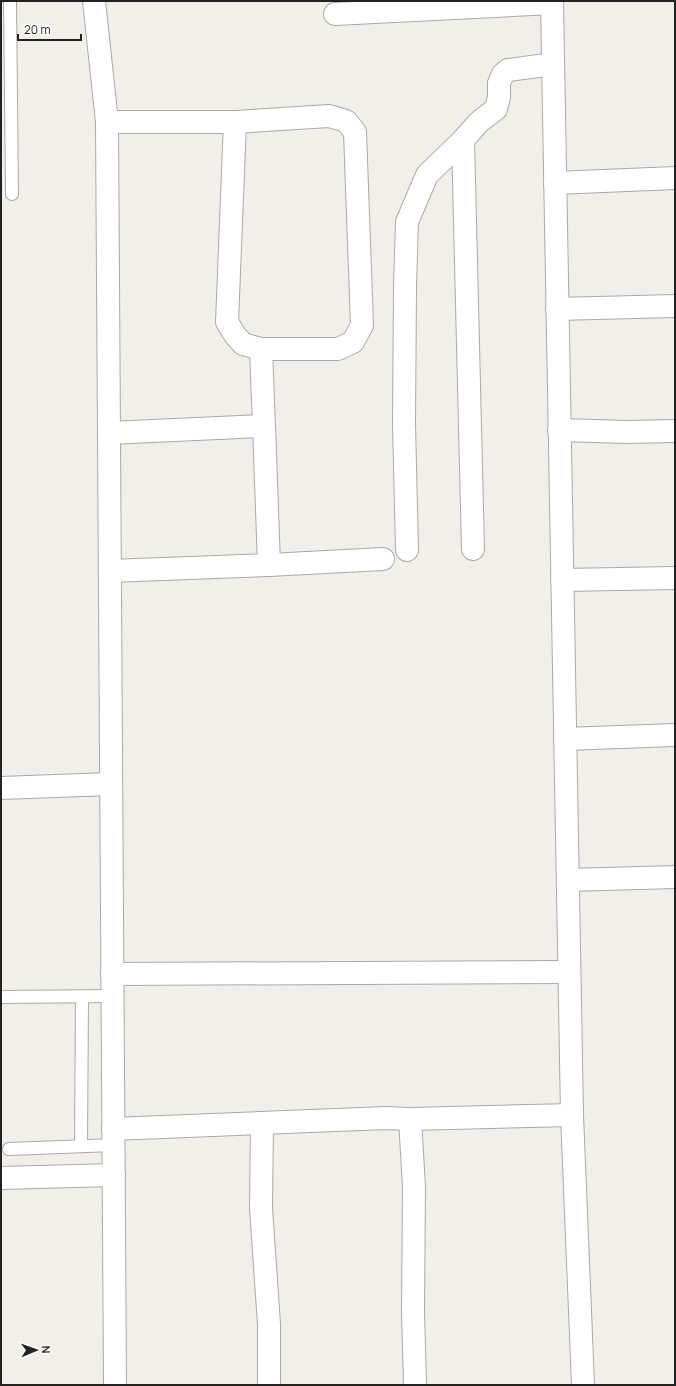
<svg xmlns="http://www.w3.org/2000/svg" width="676" height="1386" viewBox="0 0 676 1386" font-family="Manrope,sans-serif">
	<rect width="100%" height="100%" fill="#f2efe9"/>
	<g fill="none" stroke-linecap="round" stroke-linejoin="round">
		<defs>
			<g id="lane">
				<polyline points="10,1 12,194"/>
				<polyline points="3,997 112,996"/>
				<polyline points="81,1146 82,997"/>
				<polyline points="9,1149 113,1145"/>
			</g>
			<g id="street">
				<polyline points="94,1 107,122 115,1385"/>
				<polyline points="552,1 572,1115 583,1385"/>
				<polyline points="335,14 552,3"/>
				<polyline points="107,122 235,122 329,116 346,121 355,132 362,325 353,342 338,349 261,349 243,344 235,335 227,322 235,122"/>
				<polyline points="463,140 473,549"/>
				<polyline points="555,183 675,178"/>
				<polyline points="557,309 675,306"/>
				<polyline points="264,426 269,565"/>
				<polyline points="559,430 628,432 675,431"/>
				<polyline points="109,433 264,426 261,349"/>
				<polyline points="407,550 404,424 405,287 407,222 427,175 463,140 479,122 496,109 499,97 499,83 503,74 508,70 553,64"/>
				<polyline points="110,571 269,565 383,559"/>
				<polyline points="562,580 675,578"/>
				<polyline points="565,739 675,735"/>
				<polyline points="1,788 111,784"/>
				<polyline points="568,880 675,877"/>
				<polyline points="112,974 569,972"/>
				<polyline points="410,1119 414,1187 413,1312 415,1385"/>
				<polyline points="262,1123 261,1208 269,1324 269,1385"/>
				<polyline points="113,1129 386,1118 410,1119 572,1115"/>
				<polyline points="1,1178 114,1175"/>
			</g>
		</defs>
		<use href="#lane" stroke="#a9a9a9" stroke-width="14"/>
		<use href="#street" stroke="#a9a9a9" stroke-width="24"/>
		<use href="#lane" stroke="#fff" stroke-width="12"/>
		<use href="#street" stroke="#fff" stroke-width="22"/>
	</g>
	<rect width="676" height="1386" fill="none" stroke="#222222" stroke-width="4"/>
	<g transform="translate(36 1350) rotate(88)" stroke="#ffffff" stroke-width="3" paint-order="stroke">
	<path d="M0-3L7 15L0 10L-7 15Z" fill="#222222"/>
	<text y="-6" font-size="11" font-weight="bold" text-anchor="middle" fill="#222222">N</text>
	</g>
	<path d="M18 34v6h63v-6" fill="none" stroke="#222222" stroke-width="2"/>
	<text x="24" y="34" font-size="12" fill="#222222" stroke="#ffffff" stroke-width="3" paint-order="stroke">20 m</text>
</svg>
